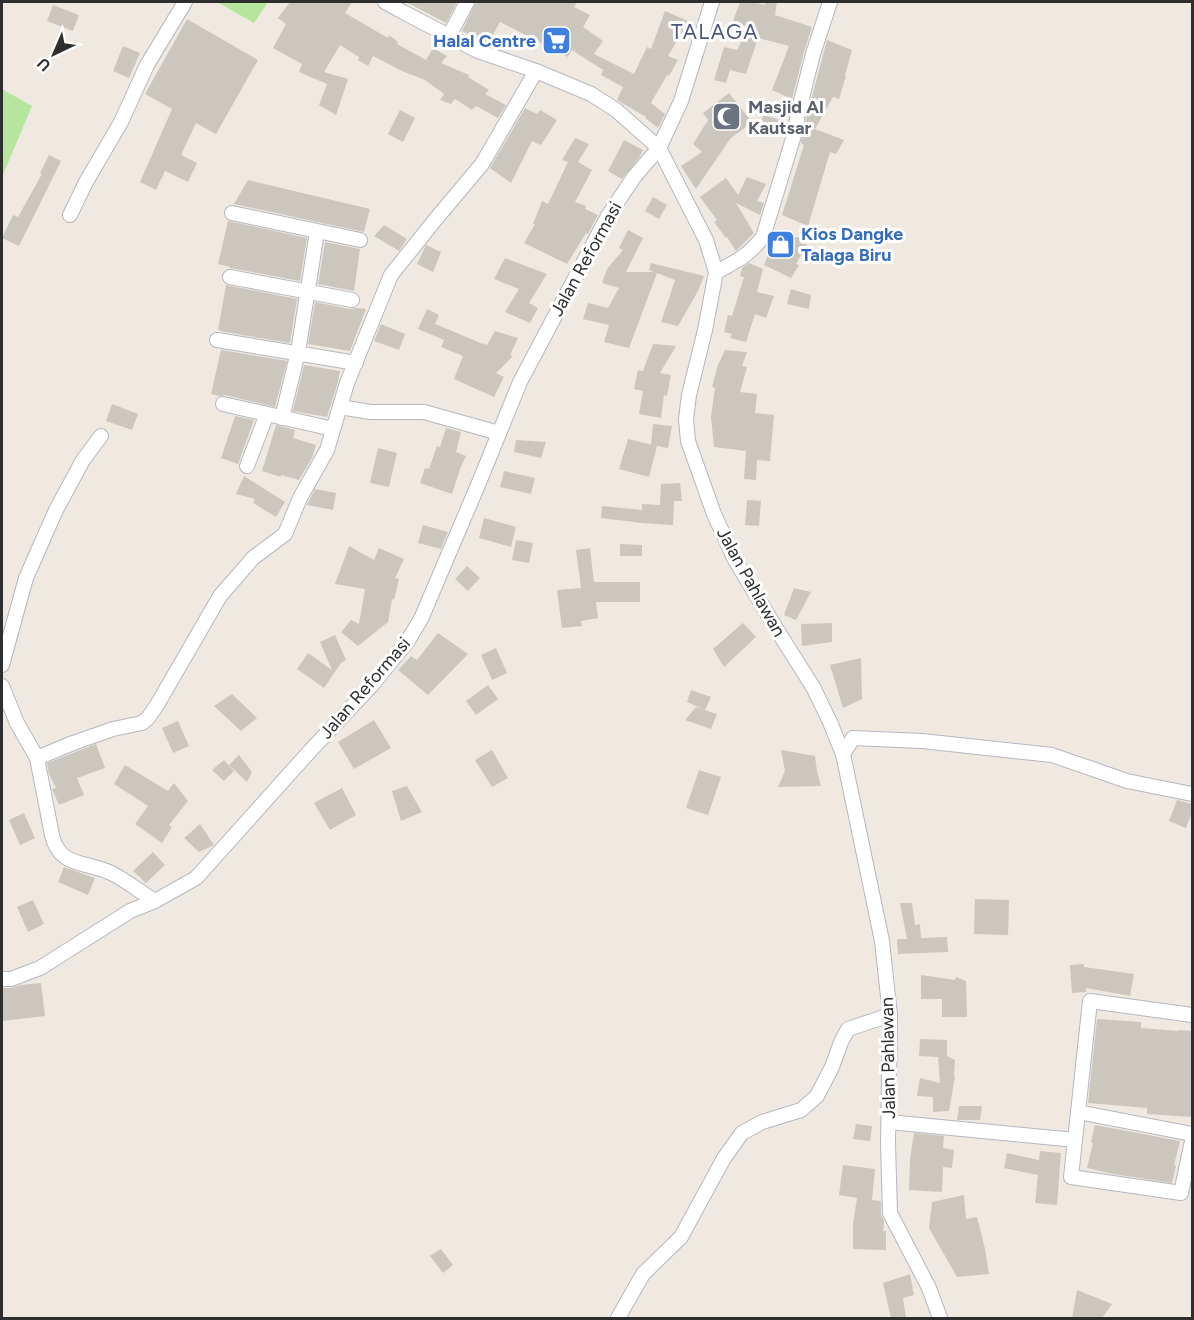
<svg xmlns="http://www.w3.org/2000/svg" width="1194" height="1320" viewBox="0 0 1194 1320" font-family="Figtree,sans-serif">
	<rect width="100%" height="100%" fill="#efe9e1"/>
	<g fill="#b6e59e">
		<polygon points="217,2 268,2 254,23"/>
		<polygon points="2,89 32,106 2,177"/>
	</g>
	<g fill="#cbc7bf">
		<polygon points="290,2 352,2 345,13 388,38 389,35 398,42 397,44 426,60 433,48 447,56 441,63 469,75 468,77 489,90 485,94 506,105 498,118 476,106 472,110 455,99 451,104 440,100 444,94 425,80 402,71 373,56 368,66 358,60 359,57 340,45 324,72 348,79 336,115 319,105 327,84 299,72 302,64 273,48 286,24 278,18"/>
		<polygon points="406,2 457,2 446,23"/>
		<polygon points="476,2 577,2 574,7 590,15 583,27 603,41 594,54 634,74 647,47 651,49 665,11 688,21 684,30 668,56 678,60 669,76 667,75 651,103 665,114 658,128 645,118 646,117 617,100 623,87 601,75 603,70 572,50 568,57 500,22 488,44 462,31"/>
		<polygon points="740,2 753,2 765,5 765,2 777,2 775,15 812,27 804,52 792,99 772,90 789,46 758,38 746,74 730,70 726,83 714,80 724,47 737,50 749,27 733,21"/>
		<polygon points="53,5 79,15 73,31 47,21"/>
		<polygon points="187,19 258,60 216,134 196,123 181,155 197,163 188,182 165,171 156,190 140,182 172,109 145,94"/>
		<polygon points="827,40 852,50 845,75 846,76 839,99 833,97 815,129 844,140 836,154 830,152 808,226 782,215 804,145 802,144 801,142 807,115"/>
		<polygon points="123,46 140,53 129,78 113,71"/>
		<polygon points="729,93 752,122 730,139 696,189 681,166 702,152 693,144 708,120 703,113"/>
		<polygon points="525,108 537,114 540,110 557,120 541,145 532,141 511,183 490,168"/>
		<polygon points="400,110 415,118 403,142 388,134"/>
		<polygon points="764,115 787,122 784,136 757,126"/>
		<polygon points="575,138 589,144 578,162 592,170 575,202 586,206 585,209 598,215 588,234 586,233 567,264 524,243 535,224 533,224 542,201 548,204 568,162 562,160"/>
		<polygon points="624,140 643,150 639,158 622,179 608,171"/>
		<polygon points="49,155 61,161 19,246 2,238 13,215 18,217 42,174 40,173"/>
		<polygon points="747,177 766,184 757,201 764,203 760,215 736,203 754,233 736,251 727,237 726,238 714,222 717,220 700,197 726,178 738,195"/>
		<polygon points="248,180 370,209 364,232 234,204"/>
		<polygon points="653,197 667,205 659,219 645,211"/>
		<polygon points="228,221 307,238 300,281 230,268 230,267 218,264"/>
		<polygon points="384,225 407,239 399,251 374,236"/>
		<polygon points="628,230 643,238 626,272 654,272 649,270 651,263 704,276 698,291 678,326 661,322 675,280 657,273 629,348 604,342 609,325 583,319 588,303 608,308 619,288 602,283 607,269 623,250 619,248"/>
		<polygon points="776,235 804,238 802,244 807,244 796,264 799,265 791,278 764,265"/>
		<polygon points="325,242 360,249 354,291 318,284"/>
		<polygon points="426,245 441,252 433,272 417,264"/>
		<polygon points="505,258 547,274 529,303 538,308 530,323 505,312 519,289 494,279"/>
		<polygon points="749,263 763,269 757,292 774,296 766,318 755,314 746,342 730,338 732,334 724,332 728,315 732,316 744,277 740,276 742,268"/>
		<polygon points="226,285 297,299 290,343 225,332 218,330"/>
		<polygon points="791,289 811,295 809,309 787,304"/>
		<polygon points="315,302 350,309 356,308 366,309 350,351 308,344"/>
		<polygon points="427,309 439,315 435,324 483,344 483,343 487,345 495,331 518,338 510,355 513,356 496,373 504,377 494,397 454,379 463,356 441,347 444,340 418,329"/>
		<polygon points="381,324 405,334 399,350 374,341"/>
		<polygon points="653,344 676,346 660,373 671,375 667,396 664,395 661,418 639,414 643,391 634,389 638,370 643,371"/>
		<polygon points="221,350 287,361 275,407 225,395 219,396 211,394"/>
		<polygon points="725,350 747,352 742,366 747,367 740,392 757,394 755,413 774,415 770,461 757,460 756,480 744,479 746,451 714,447 711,417 715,388 712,387 718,365"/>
		<polygon points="304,365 340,371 338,382 327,417 293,411"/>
		<polygon points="112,404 138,414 132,430 106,421"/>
		<polygon points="235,416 254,420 238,464 221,458"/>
		<polygon points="653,424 672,426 668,448 651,445"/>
		<polygon points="276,425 295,430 293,438 316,445 312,458 299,480 281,475 281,477 262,471"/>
		<polygon points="446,428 461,432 456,452 466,456 460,469 452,494 420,483 425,468 429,469 437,446 440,447"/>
		<polygon points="628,439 657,446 649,477 619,469"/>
		<polygon points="516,440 546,442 541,458 514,452"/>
		<polygon points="378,448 397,453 389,487 370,483"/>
		<polygon points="504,471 535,478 531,494 500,487"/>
		<polygon points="244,476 285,502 276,517 253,503 255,499 236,494"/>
		<polygon points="680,483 682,501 674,501 673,525 642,523 601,518 602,506 642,510 642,504 660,505 661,484"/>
		<polygon points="315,489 336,493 333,510 307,505"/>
		<polygon points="747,500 761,501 759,526 745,525"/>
		<polygon points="484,518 516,527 511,547 479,538"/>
		<polygon points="423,525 448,532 441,549 418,543"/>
		<polygon points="516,540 533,543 529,563 512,560"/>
		<polygon points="620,544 642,545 642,556 620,556"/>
		<polygon points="349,546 374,560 379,548 404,559 395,578 399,579 394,600 392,599 388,622 358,646 341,632 351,620 359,624 365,589 335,584"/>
		<polygon points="590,548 594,582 640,582 640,602 596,602 598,618 581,621 582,626 562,628 557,590 581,588 576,550"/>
		<polygon points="467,566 480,578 468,591 455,579"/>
		<polygon points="794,588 811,592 796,620 784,615"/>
		<polygon points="743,623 756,637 724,667 713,649"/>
		<polygon points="832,623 832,642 802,646 801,624"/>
		<polygon points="438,633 468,654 428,695 398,670 411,656 417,660"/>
		<polygon points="335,635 346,660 341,663 324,688 297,669 308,653 332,670 320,642"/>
		<polygon points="496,648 507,673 492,680 481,655"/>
		<polygon points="861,658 862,699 843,708 830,665"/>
		<polygon points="488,685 498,699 476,715 466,701"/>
		<polygon points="691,690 711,697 705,710 687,702"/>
		<polygon points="232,694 257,718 241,731 214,706"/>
		<polygon points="696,707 717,714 711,729 685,720"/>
		<polygon points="374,720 391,748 354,769 338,742"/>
		<polygon points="178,721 189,746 173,753 162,728"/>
		<polygon points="96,744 105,768 77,778 84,795 59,805 52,789 56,788 49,774 47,763"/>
		<polygon points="492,750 508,778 492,787 475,760"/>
		<polygon points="781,750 815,756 817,771 821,786 778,787 785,771"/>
		<polygon points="239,755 252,772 247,782 229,765"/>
		<polygon points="224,760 234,771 224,781 212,770"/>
		<polygon points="125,765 168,791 174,783 188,801 169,825 172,827 162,843 135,824 148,806 114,784"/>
		<polygon points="699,770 721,777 708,815 686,808"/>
		<polygon points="407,786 422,812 401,821 392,791"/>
		<polygon points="342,788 356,815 330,830 314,803"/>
		<polygon points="1177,800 1192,804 1192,812 1186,828 1169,821"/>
		<polygon points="24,813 35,838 20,845 9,820"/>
		<polygon points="200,824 214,845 199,852 184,838"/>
		<polygon points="153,852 165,865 146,883 133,871"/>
		<polygon points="64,867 95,878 88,895 58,882"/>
		<polygon points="975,899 1009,900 1008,935 974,934"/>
		<polygon points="33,900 44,924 28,932 17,907"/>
		<polygon points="900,903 912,903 915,925 920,924 921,938 947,937 948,952 898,954 897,939 907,939"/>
		<polygon points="1084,964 1084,967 1134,974 1130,996 1086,988 1086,992 1072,993 1070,965"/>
		<polygon points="921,975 955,980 956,977 966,981 967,1017 942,1017 942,999 921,999"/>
		<polygon points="41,983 45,1016 2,1021 2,988 11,988 21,985"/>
		<polygon points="1097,1019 1141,1022 1141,1028 1178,1031 1178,1030 1192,1031 1192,1117 1147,1114 1147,1108 1088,1103"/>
		<polygon points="920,1039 947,1040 947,1056 955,1060 954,1075 955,1076 949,1111 933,1112 933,1097 917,1096 920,1078 940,1083 938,1057 919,1056"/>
		<polygon points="959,1106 982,1106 980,1120 957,1120"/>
		<polygon points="856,1124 872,1126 870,1141 853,1139"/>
		<polygon points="1095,1125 1180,1141 1174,1165 1176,1166 1172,1183 1113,1174 1087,1168 1093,1143 1091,1142"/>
		<polygon points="914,1133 944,1136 943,1148 954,1150 952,1168 943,1167 942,1192 909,1190 910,1159"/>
		<polygon points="1040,1151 1061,1153 1057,1205 1035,1203 1038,1175 1004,1168 1007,1153 1039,1160"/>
		<polygon points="843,1165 875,1169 872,1200 881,1201 881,1214 884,1221 883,1231 886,1231 886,1250 853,1249 853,1224 857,1198 839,1195"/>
		<polygon points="964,1195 966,1219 977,1217 985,1249 989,1274 957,1277 929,1228 932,1202"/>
		<polygon points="441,1249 453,1265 443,1273 430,1256"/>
		<polygon points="910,1274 914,1295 903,1298 906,1318 891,1318 883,1283"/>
		<polygon points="1077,1290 1112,1304 1102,1318 1072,1318"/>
	</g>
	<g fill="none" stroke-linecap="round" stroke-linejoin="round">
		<defs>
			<g id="street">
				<polyline points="385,2 403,12 478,51 536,71 591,94 616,110 659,148 706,240 716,272 705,330 689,395 686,419 688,441 714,514 734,558 777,630 813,687 830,722 843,754 882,941 890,1015 888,1144 890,1213 929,1288 940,1318"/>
				<polyline points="449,36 467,2"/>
				<polyline points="232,213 360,240"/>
				<polyline points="70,215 86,182 121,122 147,65 185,2"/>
				<path d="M 716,272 C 736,262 749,255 763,237 L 795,132 L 798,113 L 813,54 L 830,2"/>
				<polyline points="230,277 352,300"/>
				<polyline points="217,340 356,363"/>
				<polyline points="223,404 333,429"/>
				<polyline points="340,407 370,412 424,412 499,433"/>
				<polyline points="282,418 298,352 317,232"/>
				<polyline points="247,466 267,414"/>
				<polyline points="2,665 26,578 56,510 83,460 101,436"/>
				<path d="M 2,686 L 17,723 L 37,758 L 52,835 C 59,868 87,861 111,873 C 126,880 140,892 155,901"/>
				<polyline points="843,754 853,738 922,741 1052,755 1127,781 1192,794"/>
				<polyline points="37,758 73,743 113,729 142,723 148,718 157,705 220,596 253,558 285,534 300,498 327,450 347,383 391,275 435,220 482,164 536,71"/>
				<polyline points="2,979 11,979 40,968 130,911 155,901 196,878 310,751 372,685 407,642 421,619 478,485 520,382 608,216 634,177 659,148 681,101 712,2"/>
				<polyline points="1192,1015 1090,1001 1071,1177 1181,1193 1192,1141"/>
				<polyline points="1078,1112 1192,1134"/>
				<polyline points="889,1122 1075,1140"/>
				<polyline points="618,1318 643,1274 681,1237 724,1158 742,1133 762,1122 801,1110 817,1096 832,1067 841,1042 848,1029 890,1015"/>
			</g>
		</defs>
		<use href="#street" stroke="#b4b7c1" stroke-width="16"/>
		<use href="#street" stroke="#fff" stroke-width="14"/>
	</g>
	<defs>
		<symbol id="supermarket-square" viewBox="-11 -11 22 22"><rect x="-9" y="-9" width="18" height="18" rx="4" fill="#3f7fe0" stroke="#fff"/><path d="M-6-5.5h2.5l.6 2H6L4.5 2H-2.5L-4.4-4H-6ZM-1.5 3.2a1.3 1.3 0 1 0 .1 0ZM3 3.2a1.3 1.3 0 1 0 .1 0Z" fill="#fff"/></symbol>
		<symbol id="mosque-square" viewBox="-11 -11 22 22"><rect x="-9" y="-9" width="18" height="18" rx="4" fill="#6b7280" stroke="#fff"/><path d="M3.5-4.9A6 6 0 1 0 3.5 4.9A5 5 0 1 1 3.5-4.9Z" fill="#fff"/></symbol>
		<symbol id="shop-square" viewBox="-11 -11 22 22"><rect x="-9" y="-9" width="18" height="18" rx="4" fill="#3f7fe0" stroke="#fff"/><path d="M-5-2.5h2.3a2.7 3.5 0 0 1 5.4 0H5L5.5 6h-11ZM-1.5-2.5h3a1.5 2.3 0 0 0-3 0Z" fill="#fff"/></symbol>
	</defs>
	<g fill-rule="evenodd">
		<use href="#supermarket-square" x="540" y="24" width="33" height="33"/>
		<use href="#mosque-square" x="710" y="100" width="33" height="33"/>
		<use href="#shop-square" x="764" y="228" width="33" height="33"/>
	</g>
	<g text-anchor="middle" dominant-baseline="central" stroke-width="6" stroke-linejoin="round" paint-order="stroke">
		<g font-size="18" font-weight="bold" fill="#366cbe" stroke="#fff" text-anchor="end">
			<text x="536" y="41">Halal Centre</text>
			<text x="801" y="234" text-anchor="start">Kios Dangke<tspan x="801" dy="21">Talaga Biru</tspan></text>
		</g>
		<g font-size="18" font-weight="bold" fill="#5b616d" stroke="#fff" text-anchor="start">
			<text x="748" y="107">Masjid Al<tspan x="748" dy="21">Kautsar</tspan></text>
		</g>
		<g font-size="18" fill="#2e2e2e" stroke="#fff">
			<text transform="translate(586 259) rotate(-61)">Jalan Reformasi</text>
			<text transform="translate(751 582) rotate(61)">Jalan Pahlawan</text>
			<text transform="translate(365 688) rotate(-49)">Jalan Reformasi</text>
			<text transform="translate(888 1058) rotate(-91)">Jalan Pahlawan</text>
		</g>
		<g font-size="21" letter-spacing="1.5" fill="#4d5680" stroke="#fff">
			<text x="715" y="31">TALAGA</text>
		</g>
	</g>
	<rect width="1194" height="1320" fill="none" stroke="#2e2e2e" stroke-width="6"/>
	<g transform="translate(54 54) rotate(224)" stroke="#ffffff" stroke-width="4.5" paint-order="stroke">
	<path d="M0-4.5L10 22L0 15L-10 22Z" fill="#2e2e2e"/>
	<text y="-9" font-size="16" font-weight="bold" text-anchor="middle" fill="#2e2e2e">U</text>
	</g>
</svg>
